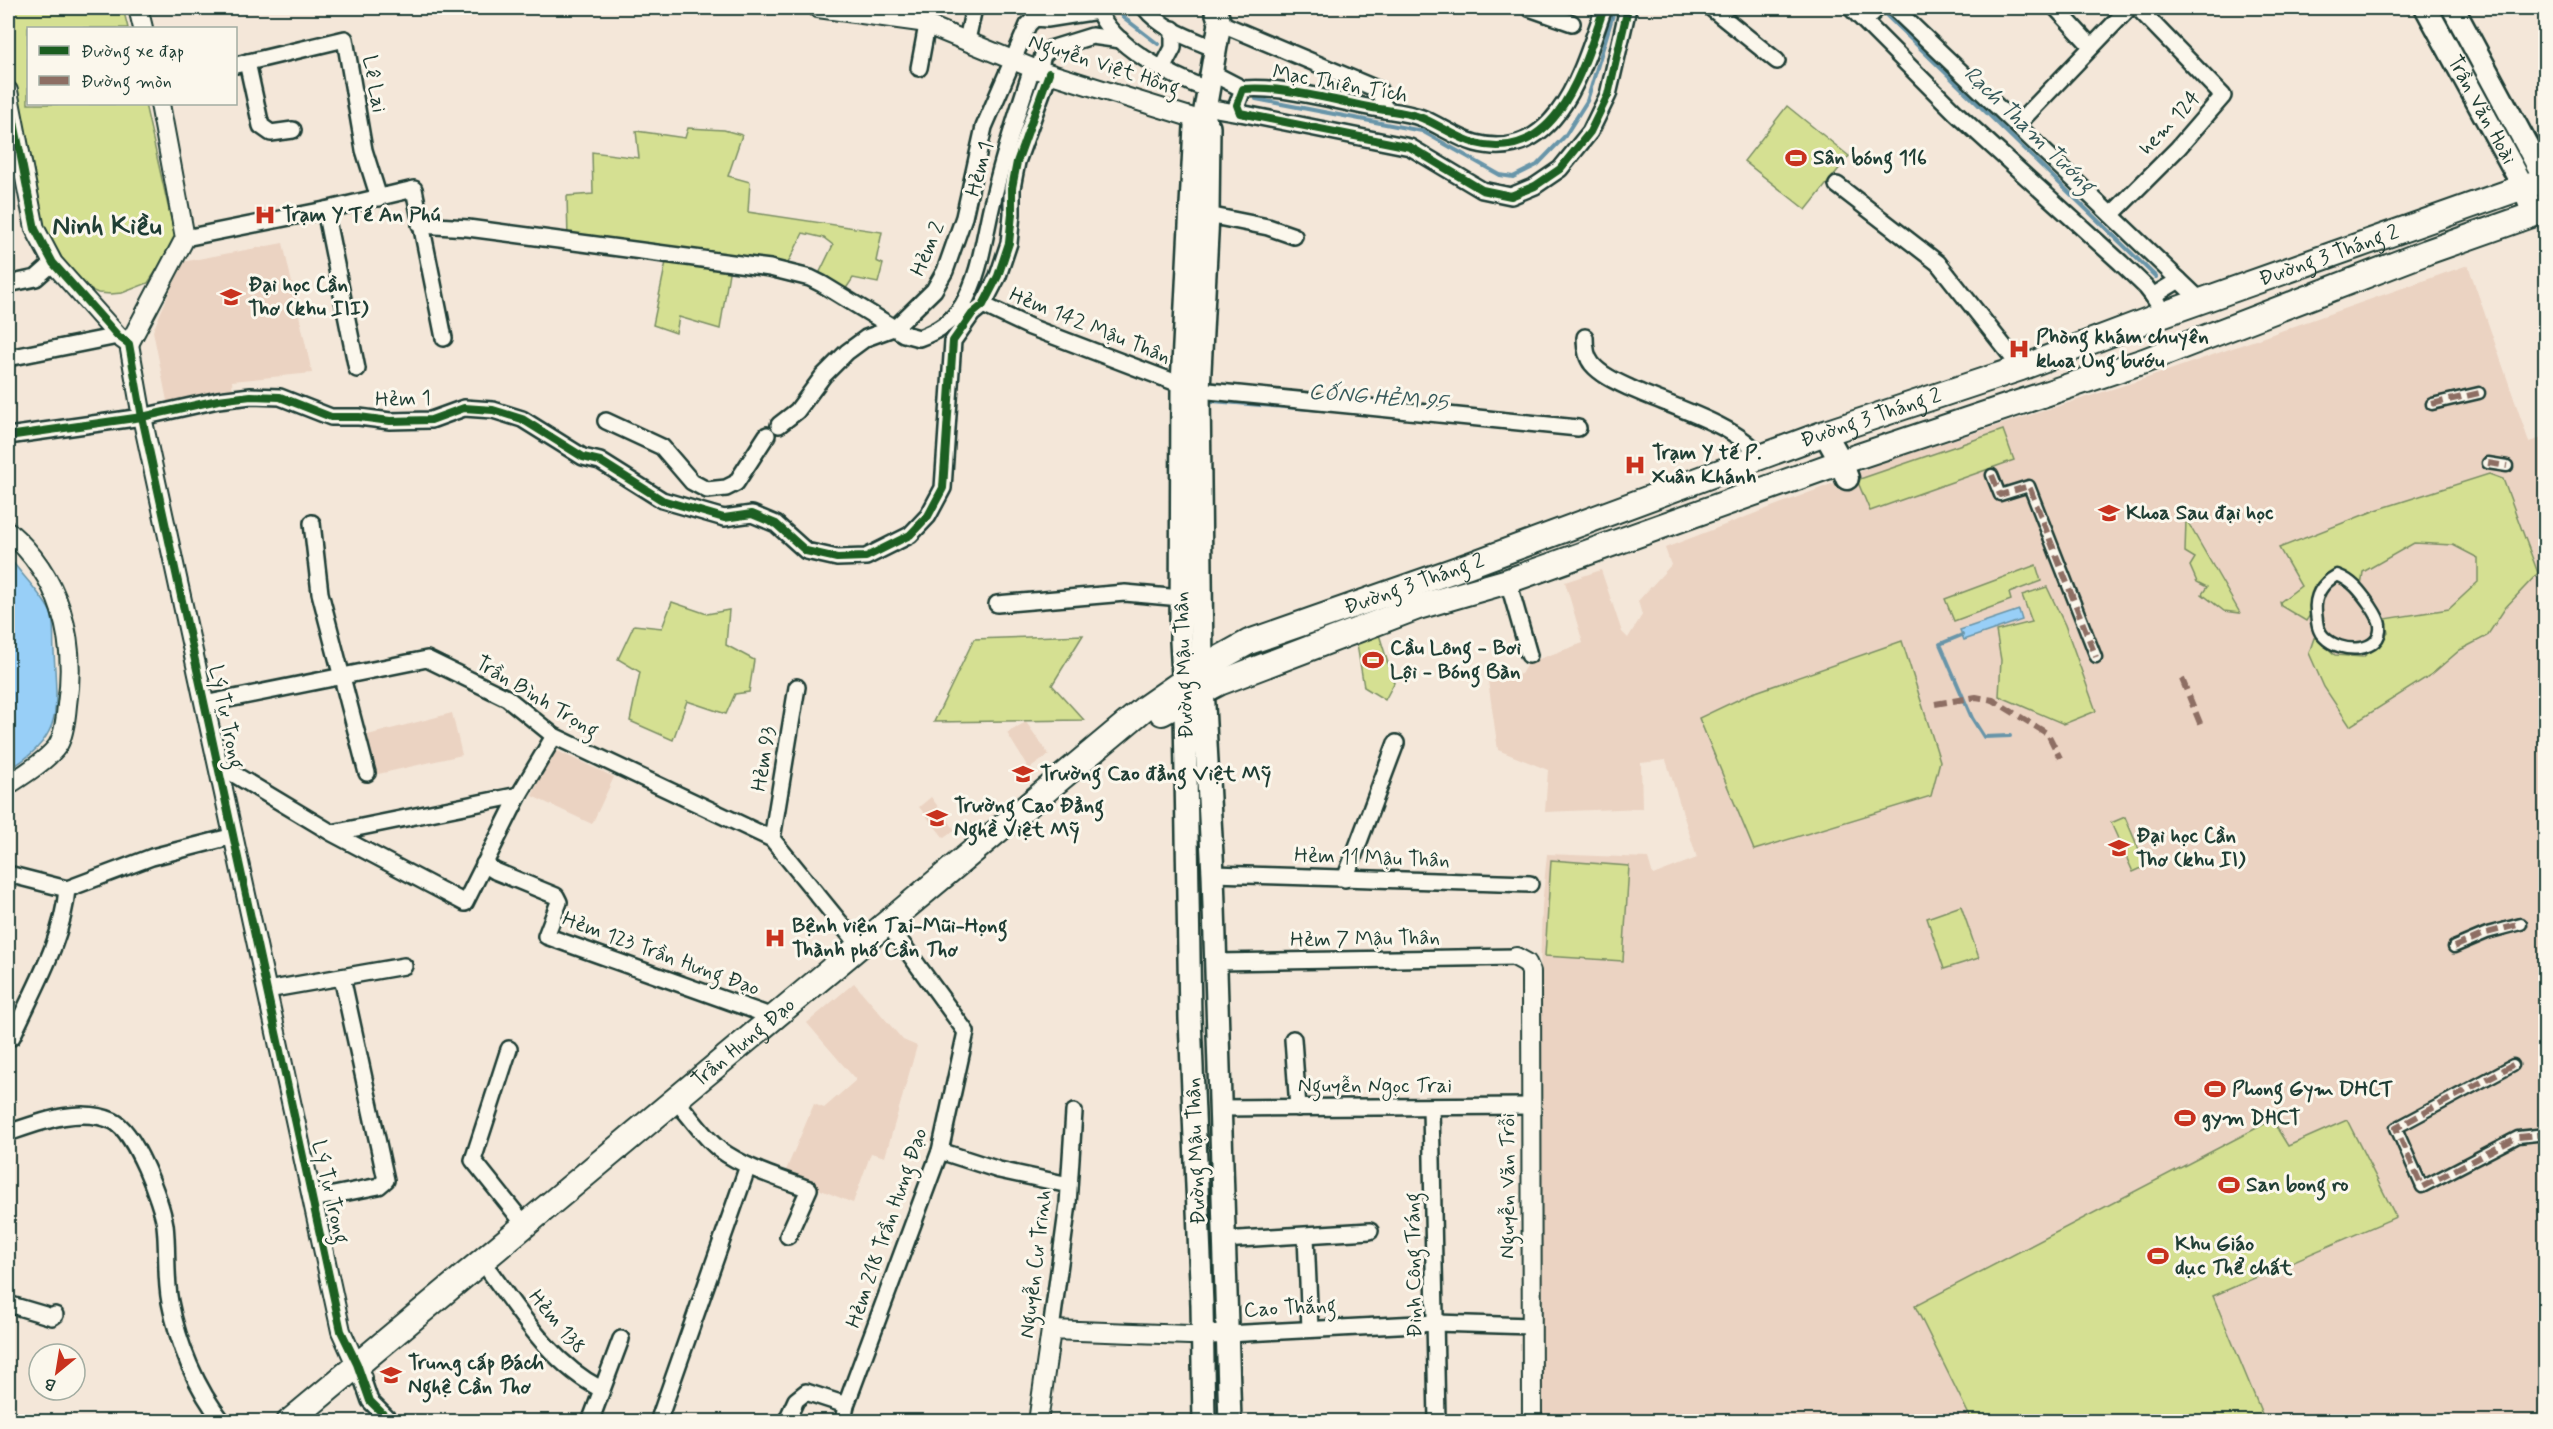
<svg xmlns="http://www.w3.org/2000/svg" width="2553" height="1429" viewBox="0 0 2553 1429" font-family="Mynerve,sans-serif">
	<rect width="100%" height="100%" fill="#f4e7d9"/>
	<filter id="ink" filterUnits="userSpaceOnUse"><feTurbulence type="fractalNoise" baseFrequency=".0167" numOctaves="2"/><feDisplacementMap in="SourceGraphic" scale="12" xChannelSelector="R" yChannelSelector="G"/><feConvolveMatrix kernelMatrix="1 2 1 2 8 2 1 2 1" color-interpolation-filters="sRGB"/></filter>
	<g filter="url(#ink)">
		<g fill="#ebd3c2">
			<polygon points="283,243 312,373 232,381 233,392 168,406 153,331 182,262"/>
			<polygon points="2468,265 2529,442 2545,437 2545,1421 1541,1421 1539,1006 1542,906 1547,854 1648,858 1653,875 1697,858 1666,760 1641,763 1642,808 1545,812 1548,770 1498,750 1488,681 1521,674 1533,654 1539,659 1583,643 1565,582 1601,570 1622,632 1628,638 1642,615 1638,601 1671,565 1665,548 1847,478 1874,465 2150,377"/>
			<polygon points="452,713 462,755 374,775 364,736"/>
			<polygon points="1026,722 1049,755 1029,769 1007,733"/>
			<polygon points="553,749 614,777 592,824 532,796"/>
			<polygon points="931,797 955,830 944,838 919,807"/>
			<polygon points="854,983 903,1040 917,1046 885,1157 871,1153 853,1203 784,1175 814,1104 824,1108 856,1080 807,1023"/>
		</g>
		<g fill="#d5e092" stroke="#7a8e63" stroke-width="1.5">
			<polygon points="8,8 123,8 128,28 28,28 28,104 145,104 175,237 170,250 148,283 122,293 111,294 98,293 84,287 47,245 8,60"/>
			<polygon points="1787,106 1849,156 1806,210 1744,161"/>
			<polygon points="688,128 724,130 742,135 728,176 750,182 748,212 882,232 876,261 883,264 878,283 853,278 845,290 818,276 833,245 824,238 803,233 785,269 731,260 720,329 679,317 676,333 653,325 667,257 568,240 567,196 593,194 592,152 639,158 636,131 685,138"/>
			<polygon points="2003,430 2014,460 1870,511 1857,480"/>
			<path d="M 2489,474 L 2503,479 L 2538,573 L 2506,607 L 2487,636 L 2460,650 L 2432,674 L 2350,726 L 2324,687 L 2309,653 L 2314,638 L 2318,639 L 2335,655 L 2363,657 L 2376,647 L 2388,633 L 2385,619 L 2449,609 L 2478,582 L 2478,558 L 2453,545 L 2414,543 L 2363,572 L 2361,586 L 2336,572 C 2317,582 2307,592 2310,615 L 2306,621 L 2281,606 L 2280,602 L 2301,586 L 2279,548 L 2376,510 Z"/>
			<polygon points="2186,519 2240,613 2224,611 2202,594 2207,587 2197,582 2190,566 2195,558 2185,552"/>
			<polygon points="2036,565 2041,581 2009,593 2011,600 1954,621 1945,599"/>
			<polygon points="2047,587 2065,625 2096,711 2064,724 1999,696 2001,660 1996,631 2032,622 2022,595"/>
			<polygon points="672,602 707,614 729,610 726,645 754,660 749,692 735,694 726,714 687,701 673,740 630,721 640,672 618,659 634,625 662,628"/>
			<polygon points="1378,631 1394,683 1385,700 1364,687 1356,638"/>
			<polygon points="1083,635 1052,685 1084,720 934,722 974,639"/>
			<polygon points="1902,641 1940,761 1931,796 1754,850 1699,718 1750,694"/>
			<polygon points="2125,817 2146,866 2133,872 2111,823"/>
			<polygon points="1551,860 1629,866 1623,961 1545,956"/>
			<polygon points="1961,906 1979,958 1944,969 1927,918"/>
			<polygon points="2272,1120 2288,1146 2347,1120 2396,1217 2213,1296 2265,1421 1972,1421 1915,1306"/>
		</g>
		<g fill="#98cff7" stroke="#6895a9" stroke-width="1.5">
			<path d="M 8,556 C 20,573 41,593 50,611 C 55,621 53,641 54,652 C 57,710 64,737 8,770 Z"/>
			<polygon points="2019,610 2022,620 1964,640 1960,630"/>
		</g>
		<g fill="none" stroke-linecap="round" stroke-linejoin="round">
			<g stroke="#6895a9" stroke-width="4">
				<polyline points="1119,8 1123,17 1158,44"/>
				<polyline points="1881,10 2156,277"/>
				<polyline points="1256,99 1422,131 1500,175 1513,177 1537,165 1565,136 1587,101 1615,8"/>
				<polyline points="2013,346 2022,356"/>
				<polyline points="1212,401 1334,411"/>
				<polyline points="1962,635 1940,644 1972,718 1984,737 2010,736"/>
			</g>
			<defs>
				<g id="pedestrian">
					<polyline points="2432,404 2479,393"/>
					<polyline points="2488,463 2507,466"/>
					<polyline points="1992,475 2000,495 2029,486 2096,657"/>
					<path d="M 2337,575 C 2353,581 2360,591 2370,605 C 2374,611 2379,618 2380,625 C 2383,654 2340,654 2324,637 C 2317,631 2317,621 2316,612 C 2314,595 2323,583 2337,575 Z"/>
					<polyline points="2454,947 2487,933 2521,924"/>
					<polyline points="2513,1065 2396,1128 2422,1187 2518,1137 2546,1134"/>
				</g>
				<g id="minor">
					<path d="M 1097,8 C 1112,47 1171,76 1209,90"/>
					<path d="M 1145,8 C 1161,29 1192,39 1216,49"/>
					<polyline points="1529,8 1572,23"/>
					<path d="M 1604,8 C 1584,65 1558,165 1475,143 C 1457,138 1439,125 1422,118 C 1407,112 1389,111 1373,108 C 1336,101 1280,85 1243,89 L 1237,105 L 1240,113 L 1410,147 L 1482,190 L 1511,196 L 1535,186 L 1560,169 L 1590,132 L 1608,95 L 1628,8"/>
					<polyline points="1711,8 1777,61"/>
					<polyline points="1851,8 1956,113 2121,263 2146,287 2153,296"/>
					<polyline points="1894,8 2179,280"/>
					<polyline points="2056,8 2091,46"/>
					<polyline points="1865,20 1878,8"/>
					<polyline points="1220,23 1379,90 1385,110"/>
					<polyline points="967,40 974,8"/>
					<polyline points="247,62 261,126 271,133 293,130"/>
					<polyline points="236,65 345,39 364,150 379,198"/>
					<polyline points="919,68 927,25"/>
					<polyline points="1162,69 1173,48 1173,29"/>
					<polyline points="1039,70 1043,55 1050,49 1092,36 1121,40"/>
					<polyline points="1212,73 1243,89"/>
					<polyline points="1206,107 1240,113"/>
					<polyline points="2017,125 2129,8"/>
					<polyline points="1837,185 1938,263 2021,368"/>
					<polyline points="325,210 357,369"/>
					<polyline points="1208,215 1268,227 1294,236"/>
					<polyline points="2111,215 2178,148 2223,96 2138,8"/>
					<path d="M 420,225 L 468,228 L 770,268 L 810,278 L 822,284 L 904,334 L 919,338 C 936,332 952,322 962,306 C 981,274 984,236 993,200 C 1003,155 1018,112 1032,68"/>
					<polyline points="185,238 325,210 414,189 444,338"/>
					<polyline points="8,284 36,278 53,263"/>
					<polyline points="2158,304 2153,296 2179,280 2202,302"/>
					<polyline points="983,305 1030,327 1182,385"/>
					<path d="M 1585,337 C 1585,346 1586,357 1592,364 C 1601,375 1617,382 1630,388 C 1667,405 1737,425 1760,456"/>
					<polyline points="8,358 118,336"/>
					<polyline points="1199,390 1578,428"/>
					<polyline points="606,421 662,447 692,482 707,490 726,488 736,483 767,435"/>
					<polyline points="779,425 797,411 823,376 847,352 866,338 896,327 934,290 945,271 964,217 984,127 1028,25 1035,18 1047,19 1098,11"/>
					<polyline points="8,436 142,417 218,400 251,396 280,397 331,417 359,417 390,421 431,420 464,408 493,410 522,419 583,457 600,461 662,500 724,518 752,514 776,524 806,551 837,558 866,557 910,535 928,516 943,488 953,341 972,314 983,305 998,276 1009,243 1012,214 1012,188 1017,162 1049,73"/>
					<polyline points="312,523 320,593 367,773"/>
					<polyline points="1508,581 1529,655"/>
					<polyline points="997,604 1125,593 1181,598"/>
					<polyline points="204,704 427,659 507,698 554,736 772,839 859,946"/>
					<polyline points="217,764 332,833 519,795 465,903 332,833"/>
					<polyline points="519,795 554,736"/>
					<polyline points="772,839 797,687"/>
					<polyline points="484,864 495,871 556,896 559,902 546,936 773,1017"/>
					<polyline points="8,874 67,889 152,857 234,836"/>
					<polyline points="1213,874 1530,884"/>
					<polyline points="1345,879 1396,743"/>
					<polyline points="1216,962 1516,957"/>
					<polyline points="267,990 404,966"/>
					<path d="M 12,1037 C 33,990 63,941 67,889"/>
					<polyline points="1293,1039 1298,1108"/>
					<polyline points="509,1049 473,1160 525,1225"/>
					<polyline points="1431,1107 1437,1422"/>
					<polyline points="1220,1108 1530,1106"/>
					<path d="M 684,1110 C 695,1123 706,1139 719,1149 C 745,1168 778,1178 809,1189 L 788,1236"/>
					<path d="M 8,1133 C 40,1122 80,1106 113,1121 C 135,1131 161,1201 165,1225 C 168,1250 165,1277 170,1302 C 178,1343 196,1389 223,1422"/>
					<polyline points="940,1151 999,1170 1069,1185"/>
					<polyline points="313,1199 379,1186 386,1180 342,977"/>
					<polyline points="1306,1237 1310,1328"/>
					<polyline points="1223,1240 1370,1231"/>
					<path d="M 490,1272 C 522,1316 552,1364 601,1389"/>
					<polyline points="8,1304 52,1317 55,1315"/>
					<polyline points="1051,1330 1068,1204 1074,1112"/>
					<polyline points="1227,1334 1436,1323 1531,1326"/>
					<polyline points="362,1378 370,1401 391,1422"/>
					<polyline points="590,1422 621,1339"/>
					<polyline points="658,1422 748,1166"/>
					<polyline points="786,1422 796,1400 806,1392 846,1405 940,1151 966,1032 895,934"/>
					<polyline points="843,1422 846,1405"/>
				</g>
				<g id="tertiary">
					<polyline points="138,8 143,28"/>
					<polyline points="818,8 920,22 1032,68 1203,121"/>
					<polyline points="8,91 35,229 53,263 118,336 129,344 142,417 341,1331 362,1378"/>
					<polyline points="129,344 185,238 160,104"/>
					<path d="M 8,531 C 60,576 77,639 67,705 C 66,717 64,735 58,745 C 48,760 22,776 8,785"/>
					<polyline points="1516,957 1527,963 1531,972 1532,1422"/>
					<polyline points="1038,1422 1051,1330 1189,1335 1227,1334"/>
				</g>
				<g id="secondary">
					<path id="s1" d="M 2426,8 L 2523,186 L 2533,214"/>
					<polyline points="2453,8 2546,181"/>
					<polyline points="1203,121 1209,127 1208,215 1199,390 1202,668 1213,874 1230,1422"/>
					<polyline points="1204,1422 1202,1305 1190,1019 1185,711 1181,641 1182,385 1195,126 1203,121 1220,23 1215,8"/>
				</g>
				<polyline id="primary" points="1825,433 1841,462 1847,478"/>
				<g id="trunk">
					<polyline points="1162,713 1219,683 1418,607 1508,581 1841,462 2144,361 2427,252 2546,210"/>
					<path id="s2" d="M 289,1422 L 1146,707 L 1202,668 L 1249,642 L 1469,565 L 1825,433 L 2021,368 L 2164,314 L 2546,179"/>
				</g>
			</defs>
			<use href="#pedestrian" stroke="#1f3d34" stroke-width="15"/>
			<use href="#minor" stroke="#1f3d34" stroke-width="20"/>
			<use href="#tertiary" stroke="#1f3d34" stroke-width="22"/>
			<use href="#secondary" stroke="#1f3d34" stroke-width="26"/>
			<use href="#primary" stroke="#1f3d34" stroke-width="27"/>
			<use href="#trunk" stroke="#1f3d34" stroke-width="28"/>
			<use href="#pedestrian" stroke="#fbf7ec" stroke-width="10"/>
			<use href="#minor" stroke="#fbf7ec" stroke-width="15"/>
			<use href="#tertiary" stroke="#fbf7ec" stroke-width="18"/>
			<use href="#secondary" stroke="#fbf7ec" stroke-width="21"/>
			<use href="#primary" stroke="#fbf7ec" stroke-width="22"/>
			<use href="#trunk" stroke="#fbf7ec" stroke-width="24"/>
			<g stroke="#8d6e63" stroke-width="6" stroke-dasharray="12 6" stroke-linecap="butt">
				<polyline points="2432,404 2479,393"/>
				<polyline points="2488,463 2507,466"/>
				<polyline points="1992,475 2000,495 2029,486 2096,657"/>
				<polyline points="2182,679 2202,728"/>
				<polyline points="1935,704 1976,697 1993,700 2048,734 2060,758"/>
				<polyline points="2454,947 2487,933 2521,924"/>
				<polyline points="2513,1065 2396,1128 2422,1187 2518,1137 2546,1134"/>
			</g>
			<defs>
				<g id="cycleway">
					<path d="M 1604,8 C 1584,65 1558,165 1475,143 C 1457,138 1439,125 1422,118 C 1407,112 1389,111 1373,108 C 1336,101 1280,85 1243,89 L 1237,105 L 1240,113 L 1410,147 L 1482,190 L 1511,196 L 1535,186 L 1560,169 L 1590,132 L 1608,95 L 1628,8"/>
					<polyline points="8,91 35,229 53,263 118,336 129,344 142,417 341,1331 357,1364 370,1401 391,1422"/>
					<polyline points="8,436 142,417 218,400 251,396 280,397 331,417 359,417 390,421 431,420 464,408 493,410 522,419 583,457 600,461 662,500 724,518 752,514 776,524 806,551 837,558 866,557 910,535 928,516 943,488 953,341 972,314 983,305 998,276 1009,243 1012,214 1012,188 1017,162 1049,73"/>
				</g>
			</defs>
			<use href="#cycleway" stroke="#fbf7ec" stroke-width="11"/>
			<use href="#cycleway" stroke="#1b5e20" stroke-width="8"/>
		</g>
	</g>
	<defs>
		<symbol id="stadium-bare" viewBox="-9 -9 18 18"><path d="M0-5a6.5 5 0 1 0 0 10a6.5 5 0 1 0 0-10ZM-3.5-1.8h7v3.6h-7Z" fill="#c8321e" stroke="#fbf7ec" stroke-width="2.5" paint-order="stroke"/></symbol>
		<symbol id="hospital-bare" viewBox="-9 -9 18 18"><path d="M-5-5h3v3.5h4V-5h3V5h-3V1.5h-4V5h-3Z" fill="#c8321e" stroke="#fbf7ec" stroke-width="2.5" paint-order="stroke"/></symbol>
		<symbol id="university-bare" viewBox="-9 -9 18 18"><path d="M0-5L7-2L0 1L-7-2ZM-4 1L0 2.5L4 1V4Q0 6-4 4Z" fill="#c8321e" stroke="#fbf7ec" stroke-width="2.5" paint-order="stroke"/></symbol>
	</defs>
	<g fill-rule="evenodd">
		<use href="#stadium-bare" x="1781" y="143" width="30" height="30"/>
		<use href="#hospital-bare" x="250" y="200" width="30" height="30"/>
		<use href="#university-bare" x="216" y="282" width="30" height="30"/>
		<use href="#hospital-bare" x="2004" y="334" width="30" height="30"/>
		<use href="#hospital-bare" x="1620" y="450" width="30" height="30"/>
		<use href="#university-bare" x="2094" y="498" width="30" height="30"/>
		<use href="#stadium-bare" x="1358" y="645" width="30" height="30"/>
		<use href="#university-bare" x="1008" y="759" width="30" height="30"/>
		<use href="#university-bare" x="922" y="803" width="30" height="30"/>
		<use href="#university-bare" x="2104" y="833" width="30" height="30"/>
		<use href="#hospital-bare" x="760" y="923" width="30" height="30"/>
		<use href="#stadium-bare" x="2200" y="1074" width="30" height="30"/>
		<use href="#stadium-bare" x="2170" y="1103" width="30" height="30"/>
		<use href="#stadium-bare" x="2214" y="1170" width="30" height="30"/>
		<use href="#stadium-bare" x="2143" y="1241" width="30" height="30"/>
		<use href="#university-bare" x="376" y="1360" width="30" height="30"/>
	</g>
	<g text-anchor="middle" dominant-baseline="central" stroke-width="6" stroke-linejoin="round" paint-order="stroke">
		<g font-size="21" fill="#1f3d34" stroke="#fbf7ec">
			<text transform="translate(1104 65) rotate(18)">Nguyễn Việt Hồng</text>
			<text transform="translate(374 84) rotate(80)">Lê Lai</text>
			<text transform="translate(1340 84) rotate(10)">Mạc Thiên Tích</text>
			<text stroke="none"><textPath href="#s1" startOffset="116">Trần Văn Hoài</textPath></text>
			<text transform="translate(2170 123) rotate(-47)">hem 124</text>
			<text transform="translate(980 169) rotate(-75)">Hẻm 1</text>
			<text transform="translate(928 249) rotate(-67)">Hẻm 2</text>
			<text stroke="none"><textPath href="#s2" startOffset="2385">Đường 3 Tháng 2</textPath></text>
			<text transform="translate(1090 326) rotate(22)">Hẻm 142 Mậu Thân</text>
			<text transform="translate(403 399) rotate(-2)">Hẻm 1</text>
			<text stroke="none"><textPath href="#s2" startOffset="1899">Đường 3 Tháng 2</textPath></text>
			<text stroke="none"><textPath href="#s2" startOffset="1413">Đường 3 Tháng 2</textPath></text>
			<text transform="translate(1184 665) rotate(-92)">Đường Mậu Thân</text>
			<text transform="translate(537 697) rotate(31)">Trần Bình Trọng</text>
			<text transform="translate(226 717) rotate(78)">Lý Tự Trọng</text>
			<text transform="translate(764 759) rotate(-81)">Hẻm 93</text>
			<text transform="translate(1372 858) rotate(2)">Hẻm 11 Mậu Thân</text>
			<text transform="translate(1365 939) rotate(-1)">Hẻm 7 Mậu Thân</text>
			<text transform="translate(661 954) rotate(20)">Hẻm 123 Trần Hưng Đạo</text>
			<text stroke="none"><textPath href="#s2" startOffset="592">Trần Hưng Đạo</textPath></text>
			<text x="1375" y="1086">Nguyễn Ngọc Trai</text>
			<text transform="translate(1196 1151) rotate(-92)">Đường Mậu Thân</text>
			<text transform="translate(1508 1186) rotate(-90)">Nguyễn Văn Trỗi</text>
			<text transform="translate(330 1192) rotate(77)">Lý Tự Trọng</text>
			<text transform="translate(887 1228) rotate(-71)">Hẻm 218 Trần Hưng Đạo</text>
			<text transform="translate(1036 1264) rotate(-83)">Nguyễn Cư Trinh</text>
			<text transform="translate(1414 1265) rotate(-91)">Đinh Công Tráng</text>
			<text transform="translate(1290 1308) rotate(-3)">Cao Thắng</text>
			<text transform="translate(557 1322) rotate(50)">Hẻm 138</text>
		</g>
		<g font-size="21" font-weight="bold" fill="#1f3d34" stroke="#fbf7ec" text-anchor="start">
			<text x="1813" y="158">Sân bóng 116</text>
			<text x="282" y="215">Trạm Y Tế An Phú</text>
			<text x="248" y="285">Đại học Cần<tspan x="248" dy="24">Thơ (khu III)</tspan></text>
			<text x="2036" y="337">Phòng khám chuyên<tspan x="2036" dy="24">khoa Ung bướu</tspan></text>
			<text x="1652" y="453">Trạm Y tế P.<tspan x="1652" dy="24">Xuân Khánh</tspan></text>
			<text x="2126" y="513">Khoa Sau đại học</text>
			<text x="1390" y="648">Cầu Lông - Bơi<tspan x="1390" dy="24">Lội - Bóng Bàn</tspan></text>
			<text x="1040" y="774">Trường Cao đẳng Việt Mỹ</text>
			<text x="954" y="806">Trường Cao Đẳng<tspan x="954" dy="24">Nghề Việt Mỹ</tspan></text>
			<text x="2136" y="836">Đại học Cần<tspan x="2136" dy="24">Thơ (khu II)</tspan></text>
			<text x="792" y="926">Bệnh viện Tai-Mũi-Họng<tspan x="792" dy="24">Thành phố Cần Thơ</tspan></text>
			<text x="2232" y="1089">Phong Gym DHCT</text>
			<text x="2202" y="1118">gym DHCT</text>
			<text x="2246" y="1185">San bong ro</text>
			<text x="2175" y="1244">Khu Giáo<tspan x="2175" dy="24">dục Thể chất</tspan></text>
			<text x="408" y="1363">Trung cấp Bách<tspan x="408" dy="24">Nghệ Cần Thơ</tspan></text>
		</g>
		<g font-size="22" font-style="italic" fill="#375a5b" stroke="#fbf7ec">
			<text transform="translate(2029 130) rotate(44)">Rạch Tham Tướng</text>
			<text transform="translate(1378 398) rotate(5)">CỐNG HẺM 95</text>
		</g>
		<g font-size="27" font-weight="bold" fill="#1f3d34" stroke="#fbf7ec">
			<text x="107" y="226">Ninh Kiều</text>
		</g>
	</g>
	<rect width="2553" height="1429" fill="none" stroke="#fbf7ec" stroke-width="30"/>
	<rect x="15" y="15" width="2523" height="1399" fill="none" stroke="#1f3d34" stroke-width="2" filter="url(#ink)"/>
	<rect x="27" y="27" width="210" height="78" fill="#fbf7ec" stroke="#a3ada2" stroke-width="1.5"/>
	<rect x="39" y="46" width="30" height="9" fill="#1b5e20" stroke="#a3ada2" stroke-width="1.5"/>
	<text x="81" y="57" font-size="18" fill="#1f3d34">Đường xe đạp</text>
	<rect x="39" y="76" width="30" height="9" fill="#8d6e63" stroke="#a3ada2" stroke-width="1.5"/>
	<text x="81" y="87" font-size="18" fill="#1f3d34">Đường mòn</text>
	<g transform="translate(57 1372) rotate(210)"><circle r="28" fill="#fbf7ec" stroke="#a3ada2" stroke-width="1.5"/>
	<path d="M0-4.5L10 22L0 15L-10 22Z" fill="#c8321e"/>
	<text y="-9" font-size="16" font-weight="bold" text-anchor="middle" fill="#1f3d34">B</text>
	</g>
</svg>
